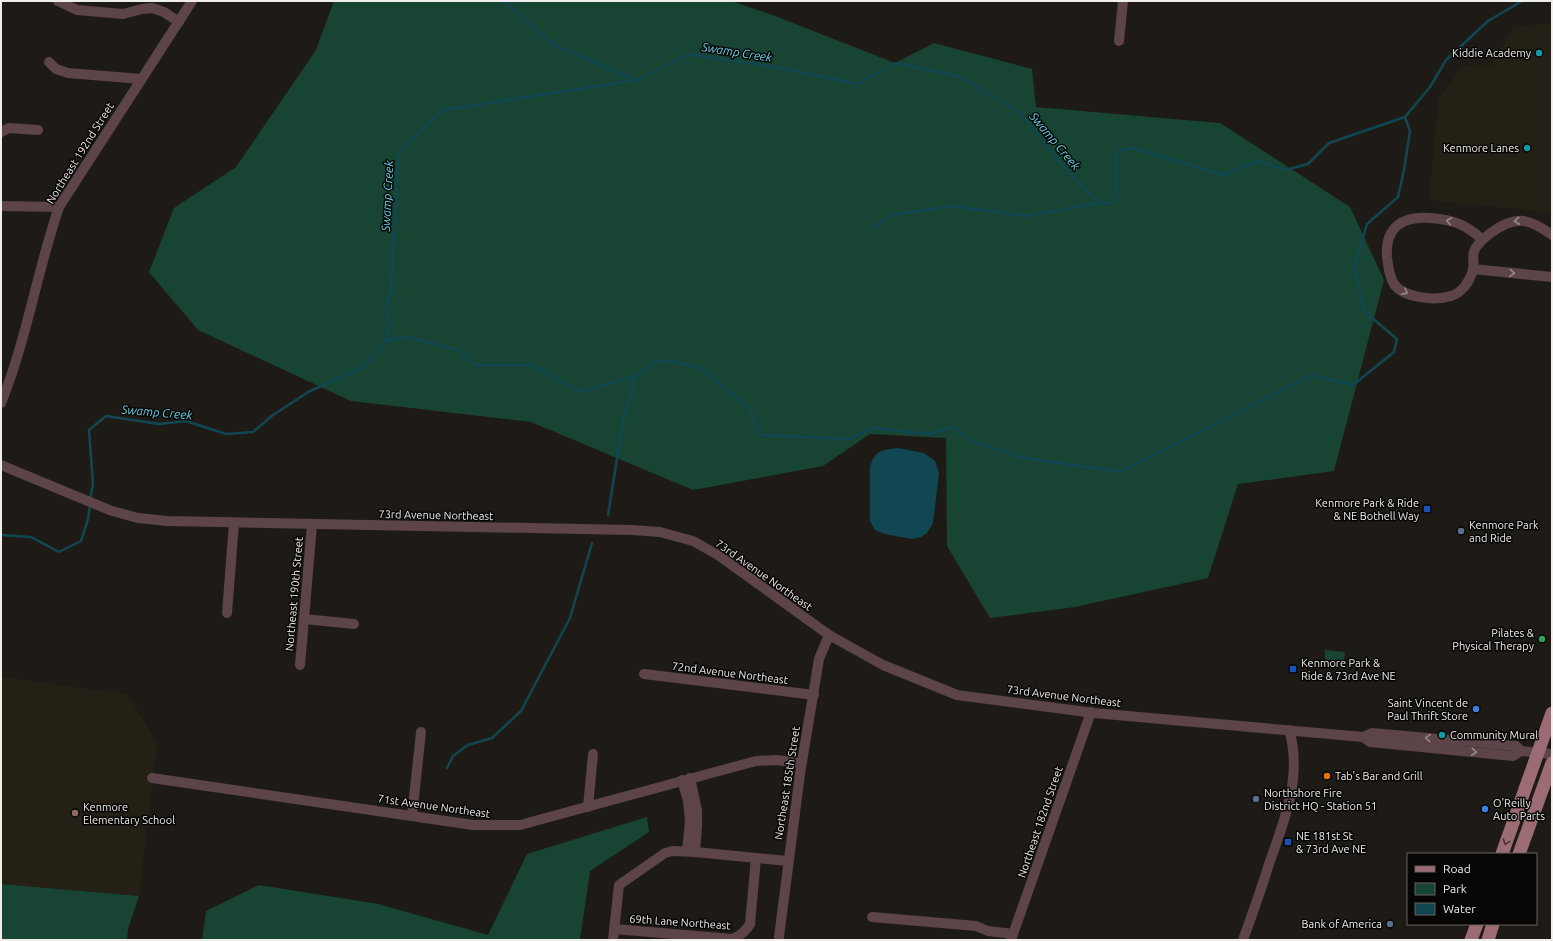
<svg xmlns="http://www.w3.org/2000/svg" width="1553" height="941" viewBox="0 0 1553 941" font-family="Ubuntu,sans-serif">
	<rect width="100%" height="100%" fill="#1e1b17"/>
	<g fill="#252016">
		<polygon points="1552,23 1552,213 1429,200 1439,98 1463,65 1491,66 1513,28"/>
		<polygon points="1,677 127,694 157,743 139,896 1,884"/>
	</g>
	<g fill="#174433">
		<polygon points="334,1 731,1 775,16 895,63 934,43 1032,69 1036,107 1220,123 1350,207 1384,280 1334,471 1238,484 1208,578 1075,607 990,618 947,546 946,438 870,434 823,466 693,490 531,422 351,401 198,330 149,272 174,208 236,167 316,50"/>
		<polygon points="1325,650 1345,652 1344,661 1325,660"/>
		<polygon points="647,817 649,832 590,871 580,940 202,940 206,911 259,885 378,904 488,935 527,854"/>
		<polygon points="1,884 139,896 128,929 127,940 1,940"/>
	</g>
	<path fill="#104752" d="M 898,448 L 924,453 L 935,461 L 939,473 L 933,523 L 927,533 L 921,537 L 912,539 L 885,534 L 875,530 L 870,521 L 870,467 C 875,450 882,450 898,448 Z"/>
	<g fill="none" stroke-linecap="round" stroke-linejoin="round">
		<g stroke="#104752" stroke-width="2.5">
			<polyline points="504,1 552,44 635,80"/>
			<polyline points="873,227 892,215 952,206 1025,216 1100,203"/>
			<polyline points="385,341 406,337 458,350 474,365 532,365 580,392 636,376"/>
			<polyline points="90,500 93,484 89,430 106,416 159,424 186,421 226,434 253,432 273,415 310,391 364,367 386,340 390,327 386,310 391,291 399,151 443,110 637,80 688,54 780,68 858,84 895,63 958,76 1019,112 1071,175 1100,203 1111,203 1117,192 1117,151 1133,148 1223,175 1257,161 1285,170 1308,164 1329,143 1405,117 1430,87 1446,60 1488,21 1522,1"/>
			<polyline points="608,515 624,415 636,376 655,361 676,362 700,368 750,408 760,435 849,439 873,428 929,434 952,427 975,442 1024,458 1121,472 1311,375 1353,385 1394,352 1397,339 1365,312 1354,267 1367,224 1398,197 1404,170 1410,131 1405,117"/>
			<polyline points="1,535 31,537 59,552 81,541 88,519 90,505"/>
			<polyline points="447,768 453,756 468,745 492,738 521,711 570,618 592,543"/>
		</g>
		<g stroke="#5c4449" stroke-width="10">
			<polyline points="58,1 77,10 123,14 142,9 152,8 164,12 179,22"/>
			<polyline points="1119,41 1123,1"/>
			<polyline points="49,62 56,69 68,73 141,79"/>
			<polyline points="1,132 9,128 38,130"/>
			<polyline points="1,206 59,207"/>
			<path d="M 1482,239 C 1464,224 1455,220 1430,218 C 1402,216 1385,227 1387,257 C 1388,266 1389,276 1394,284 C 1403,298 1436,301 1451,296 C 1462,293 1470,281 1473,270 C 1475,263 1471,256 1475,249 C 1479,242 1485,237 1492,232 C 1516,215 1529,218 1552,235"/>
			<polyline points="1473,269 1552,277"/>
			<path d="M 1,403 C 27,339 37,271 59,207 L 192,1"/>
			<polyline points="1,465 112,511 138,518 167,521 632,530 660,532 693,541 718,555 829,635 883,665 957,695 1094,713 1363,737 1372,733 1516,746 1521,751"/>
			<polyline points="227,613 234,523"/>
			<polyline points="304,619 354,624"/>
			<polyline points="300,665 312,525"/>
			<polyline points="644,674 814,695"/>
			<polyline points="1363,737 1370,742 1513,756 1521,751 1552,754"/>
			<polyline points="152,778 473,825 520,825 756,761 776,760 801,763"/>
			<polyline points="690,778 697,810 697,826 695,852"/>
			<polyline points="682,780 688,801 690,821 687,851"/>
			<polyline points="588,807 593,754"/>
			<polyline points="412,816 421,732"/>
			<polyline points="872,917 976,926 988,931 1013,934"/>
			<path d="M 614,929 L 732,939 C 741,935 745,932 750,924 L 756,858"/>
			<polyline points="779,937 800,774 819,659 829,635"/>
			<polyline points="613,940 619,885 665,853 672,851 695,852 788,861"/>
			<polyline points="1011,940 1091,712"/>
			<path d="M 1243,940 C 1252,915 1261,890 1269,864 C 1284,822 1303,775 1289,730"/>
		</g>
		<g stroke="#9c6c75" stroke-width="13">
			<polyline points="1502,854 1552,713"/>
			<polyline points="1519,854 1552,763"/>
			<polyline points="1471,940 1477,924"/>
			<polyline points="1488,940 1493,924"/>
		</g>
	</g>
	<defs><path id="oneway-chevron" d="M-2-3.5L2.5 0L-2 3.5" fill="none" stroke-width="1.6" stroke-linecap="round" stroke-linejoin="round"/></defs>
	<g stroke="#97888a">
		<use href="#oneway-chevron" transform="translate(1449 221) rotate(-169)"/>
		<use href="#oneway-chevron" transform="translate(1517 221) rotate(174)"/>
		<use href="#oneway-chevron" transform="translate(1512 273) rotate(5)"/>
		<use href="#oneway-chevron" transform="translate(1405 292) rotate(28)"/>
		<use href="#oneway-chevron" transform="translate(1428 738) rotate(-175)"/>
		<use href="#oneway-chevron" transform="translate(1474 752) rotate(6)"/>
	</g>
	<use stroke="#4a3437" href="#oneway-chevron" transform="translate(1506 842) rotate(110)"/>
	<g fill="#0f9aa8" stroke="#070605" stroke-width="1.5">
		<circle cx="1539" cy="53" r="4"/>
		<circle cx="1527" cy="148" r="4"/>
		<circle cx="1442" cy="735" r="4"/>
	</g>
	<g fill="#1a4fb4" stroke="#070605" stroke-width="1.5">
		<rect x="1423" y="505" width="8" height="8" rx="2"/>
		<rect x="1289" y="665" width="8" height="8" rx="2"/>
		<rect x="1284" y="838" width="8" height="8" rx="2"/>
	</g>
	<g fill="#5c6f8a" stroke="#070605" stroke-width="1.5">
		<circle cx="1461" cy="531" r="4"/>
		<circle cx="1256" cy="799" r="4"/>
		<circle cx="1390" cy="924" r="4"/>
	</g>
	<circle fill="#2e9e5b" stroke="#070605" stroke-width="1.5" cx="1542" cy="639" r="4"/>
	<g fill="#3f7fe0" stroke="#070605" stroke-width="1.5">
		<circle cx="1476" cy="709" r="4"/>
		<circle cx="1485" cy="809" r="4"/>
	</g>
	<circle fill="#e8710a" stroke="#070605" stroke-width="1.5" cx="1327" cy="776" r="4"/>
	<circle fill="#8d6e63" stroke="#070605" stroke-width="1.5" cx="75" cy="813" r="4"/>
	<g text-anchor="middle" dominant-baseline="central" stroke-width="3" stroke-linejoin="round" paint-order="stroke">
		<g font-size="11" fill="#efeeeb" stroke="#070605" text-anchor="start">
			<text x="1531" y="53" text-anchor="end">Kiddie Academy</text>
			<text x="1519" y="148" text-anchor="end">Kenmore Lanes</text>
			<text x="1419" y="503" text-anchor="end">Kenmore Park &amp; Ride<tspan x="1419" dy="13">&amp; NE Bothell Way</tspan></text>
			<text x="1469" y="525">Kenmore Park<tspan x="1469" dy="13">and Ride</tspan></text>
			<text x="1534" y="633" text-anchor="end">Pilates &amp;<tspan x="1534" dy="13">Physical Therapy</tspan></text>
			<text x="1301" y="663">Kenmore Park &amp;<tspan x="1301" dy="13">Ride &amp; 73rd Ave NE</tspan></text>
			<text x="1468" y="703" text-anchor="end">Saint Vincent de<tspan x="1468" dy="13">Paul Thrift Store</tspan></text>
			<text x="1450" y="735">Community Mural</text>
			<text x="1335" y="776">Tab's Bar and Grill</text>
			<text x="1264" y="793">Northshore Fire<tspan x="1264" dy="13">District HQ - Station 51</tspan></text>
			<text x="1493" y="803">O'Reilly<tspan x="1493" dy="13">Auto Parts</tspan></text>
			<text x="83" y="807">Kenmore<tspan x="83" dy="13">Elementary School</tspan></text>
			<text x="1296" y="836">NE 181st St<tspan x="1296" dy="13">&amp; 73rd Ave NE</tspan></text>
			<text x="1382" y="924" text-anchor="end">Bank of America</text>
		</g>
		<g font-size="11" fill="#efeeeb" stroke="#070605">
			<text transform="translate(80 153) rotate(-58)">Northeast 192nd Street</text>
			<text transform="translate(436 515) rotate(1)">73rd Avenue Northeast</text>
			<text transform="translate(764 575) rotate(35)">73rd Avenue Northeast</text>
			<text transform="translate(294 594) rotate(-85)">Northeast 190th Street</text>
			<text transform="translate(730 673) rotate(7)">72nd Avenue Northeast</text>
			<text transform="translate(1064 696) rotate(7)">73rd Avenue Northeast</text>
			<text transform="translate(787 783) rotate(-81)">Northeast 185th Street</text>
			<text transform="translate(434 806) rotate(8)">71st Avenue Northeast</text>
			<text transform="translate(1040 822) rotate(-71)">Northeast 182nd Street</text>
			<text transform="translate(680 922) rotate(4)">69th Lane Northeast</text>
		</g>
		<g font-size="12" font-style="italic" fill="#69d2e9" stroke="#070605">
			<text transform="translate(737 52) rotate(9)">Swamp Creek</text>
			<text transform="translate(1055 141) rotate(50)">Swamp Creek</text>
			<text transform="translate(387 196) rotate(-87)">Swamp Creek</text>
			<text transform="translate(157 412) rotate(5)">Swamp Creek</text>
		</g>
	</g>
	<rect width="1553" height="941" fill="none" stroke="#efeeeb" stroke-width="4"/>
	<rect x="1407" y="853" width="130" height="72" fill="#070605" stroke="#646361"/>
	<rect x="1415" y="866" width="20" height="6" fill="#9c6c75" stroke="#646361"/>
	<text x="1443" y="873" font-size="12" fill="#efeeeb">Road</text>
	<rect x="1415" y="883" width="20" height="12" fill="#174433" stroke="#646361"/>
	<text x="1443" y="893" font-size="12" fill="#efeeeb">Park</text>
	<rect x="1415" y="903" width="20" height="12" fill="#104752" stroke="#646361"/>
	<text x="1443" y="913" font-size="12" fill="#efeeeb">Water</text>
</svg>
